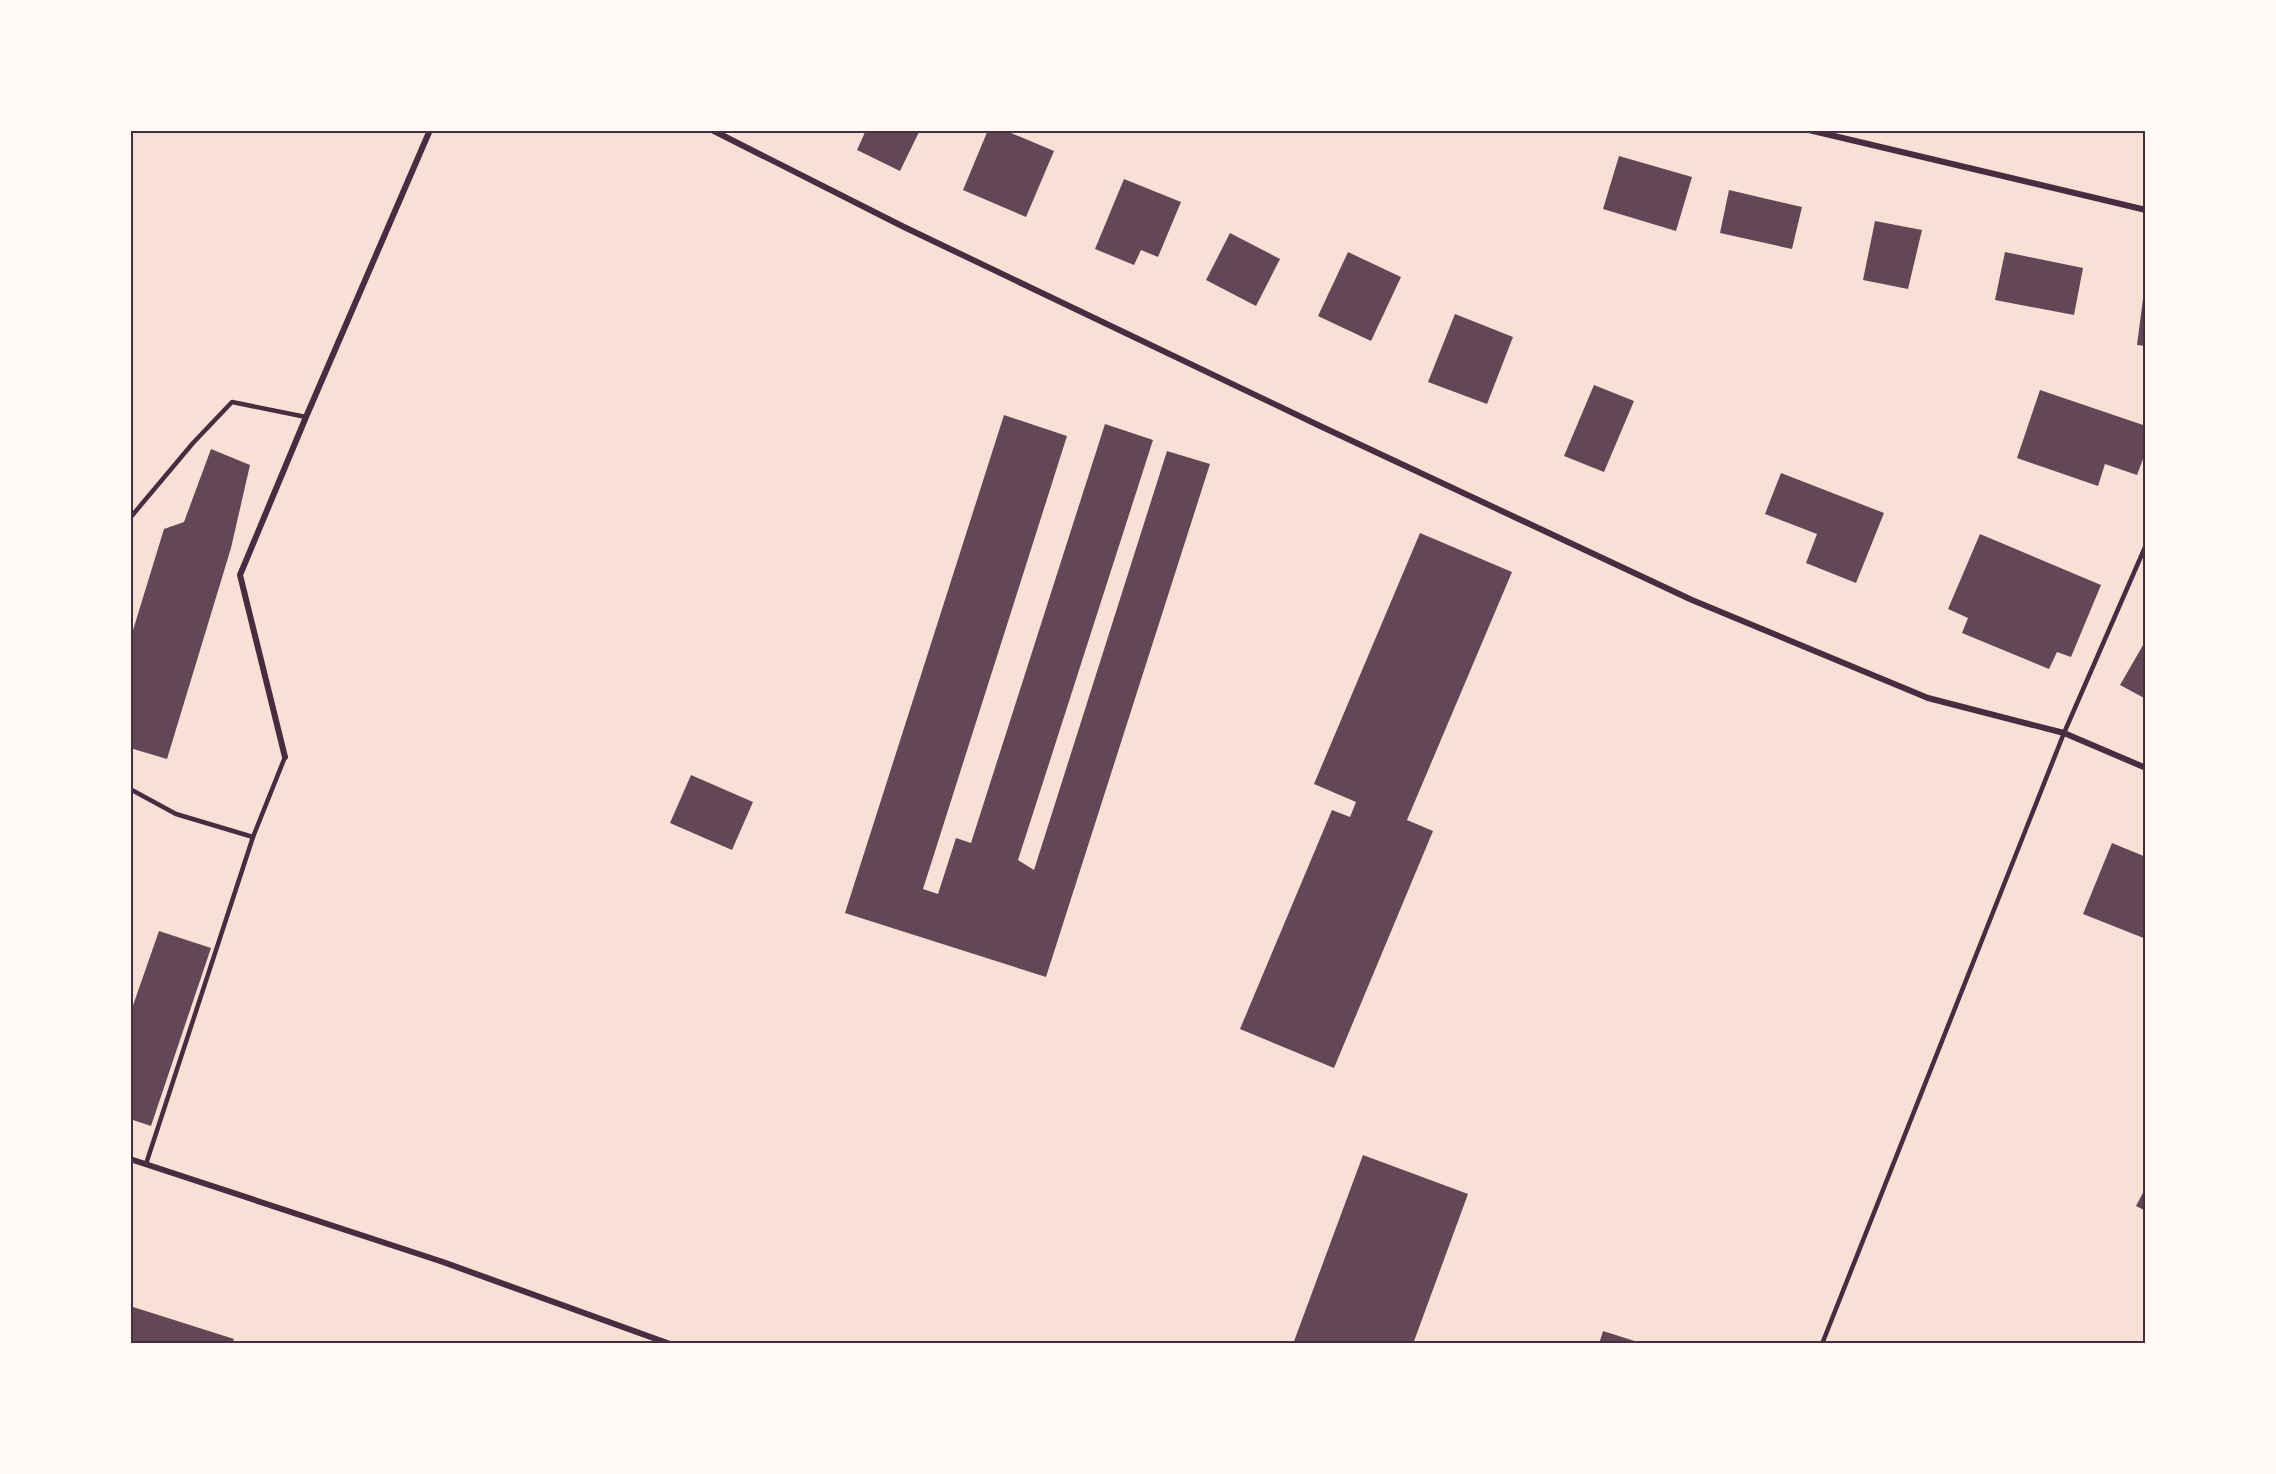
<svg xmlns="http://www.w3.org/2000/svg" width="2276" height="1474" viewBox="0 0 2276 1474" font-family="'Source Sans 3',sans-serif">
	<rect width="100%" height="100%" fill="#f7e1d7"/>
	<g fill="#644757">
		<polygon points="866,130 920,130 900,171 857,150"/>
		<polygon points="988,130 1004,130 1054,151 1026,217 963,190"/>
		<polygon points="1619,156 1692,177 1676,231 1603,209"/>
		<polygon points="1124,179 1181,202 1158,257 1141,250 1134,265 1095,249"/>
		<polygon points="1729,190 1802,207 1792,249 1720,233"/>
		<polygon points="1875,221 1922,230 1908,289 1863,280"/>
		<polygon points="1230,233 1280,259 1256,306 1206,280"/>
		<polygon points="1348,252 1401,277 1371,341 1318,316"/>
		<polygon points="2005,252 2083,268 2074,315 1995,300"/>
		<polygon points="2144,291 2146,291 2146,346 2137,345"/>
		<polygon points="1455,314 1513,337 1487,404 1428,382"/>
		<polygon points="1594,385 1634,401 1604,472 1564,456"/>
		<polygon points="2040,390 2146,426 2146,451 2137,475 2105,464 2098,486 2017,458"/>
		<polygon points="1004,415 1067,436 923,889 938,894 956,838 971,843 1105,424 1153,440 1018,860 1034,870 1167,451 1210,464 1046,977 845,913"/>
		<polygon points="211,449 250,465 231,548 167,759 130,748 130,640 164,529 184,522"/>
		<polygon points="1781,473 1884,513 1856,583 1806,563 1817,534 1765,514"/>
		<polygon points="1420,533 1512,572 1407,820 1433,831 1334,1068 1240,1029 1332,810 1350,817 1356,802 1314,784"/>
		<polygon points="1980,534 2101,585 2071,657 2057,652 2049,669 1962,633 1968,618 1948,609"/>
		<polygon points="2146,640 2146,699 2120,685"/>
		<polygon points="691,775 753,802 732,850 670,823"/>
		<polygon points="2112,843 2146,857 2146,939 2083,914"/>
		<polygon points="159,931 211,948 151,1126 130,1119 130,1014"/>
		<polygon points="1363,1155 1468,1194 1413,1344 1293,1344"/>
		<polygon points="2146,1187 2146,1211 2136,1206"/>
		<polygon points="130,1306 234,1339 232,1344 130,1344"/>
		<polygon points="1603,1331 1641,1343 1641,1344 1599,1344"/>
	</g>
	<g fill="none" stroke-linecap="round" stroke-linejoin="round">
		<g stroke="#4a2c40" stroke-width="4.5">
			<polyline points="130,518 193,443 232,402 306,417"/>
			<polyline points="130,789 176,814 253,837"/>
			<polyline points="146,1164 253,837 285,757"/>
			<polyline points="1822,1344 2064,733 2146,545"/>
		</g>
		<g stroke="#4a2c40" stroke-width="6">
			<polyline points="712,130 904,227 1318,425 1692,600 1928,698 2064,733 2146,768"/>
			<polyline points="1809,130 2146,210"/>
			<polyline points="285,757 240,575 306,417 430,130"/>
			<polyline points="130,1159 443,1262 670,1344"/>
		</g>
	</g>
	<rect width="2276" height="1474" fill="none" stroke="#fffaf5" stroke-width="264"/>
	<rect x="132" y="132" width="2012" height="1210" fill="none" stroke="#4a2c40" stroke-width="2"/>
</svg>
